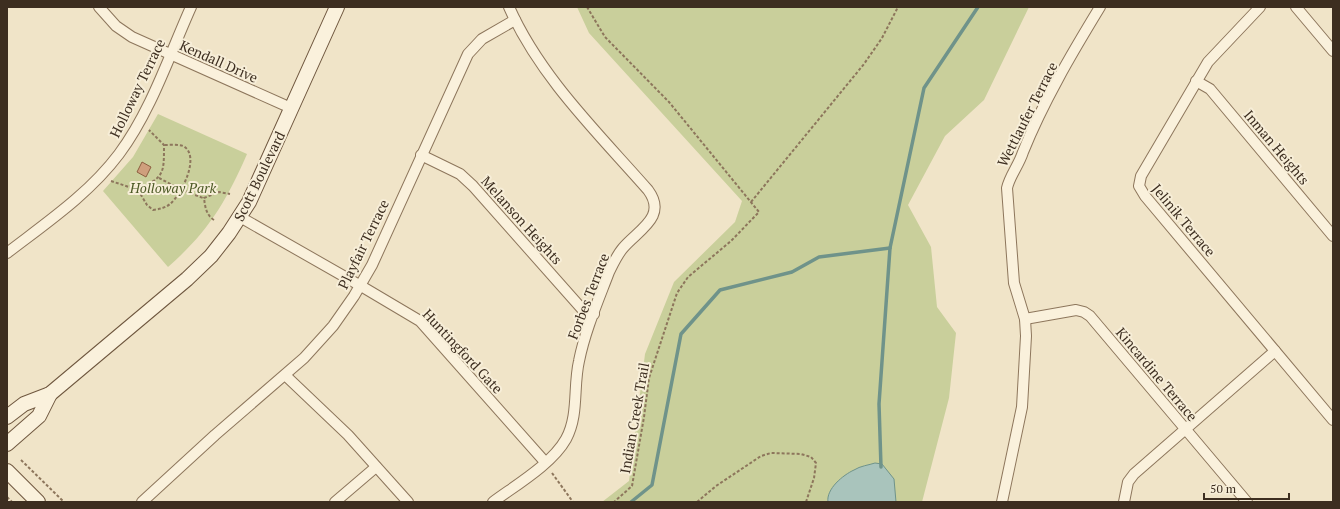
<svg xmlns="http://www.w3.org/2000/svg" width="1340" height="509" viewBox="0 0 1340 509" font-family="'PT Serif',serif">
	<rect width="100%" height="100%" fill="#f0e4c8"/>
	<g fill="#c9cf9b">
		<polygon points="577,7 1029,7 984,100 945,136 908,205 931,247 937,307 956,333 949,398 922,502 602,502 629,481 645,354 674,282 735,222 742,201 589,33"/>
		<path d="M 158,114 L 247,154 C 226,202 208,232 168,267 L 103,191 L 133,157 Z"/>
	</g>
	<path fill="#a9c4bc" stroke="#6f938a" d="M 875,463 L 882,464 L 894,479 L 896,502 L 828,502 C 826,489 843,475 854,470 C 860,466 869,465 875,463 Z"/>
	<g fill="none" stroke-linecap="round" stroke-linejoin="round">
		<g stroke="#6f938a" stroke-width="3.5">
			<polyline points="881,467 879,404 890,248 924,88 978,7"/>
			<polyline points="631,502 652,485 681,334 720,290 792,272 819,257 890,248"/>
		</g>
	</g>
	<polygon fill="#cf9f7d" stroke="#8d5f41" points="142,162 151,167 146,177 137,172"/>
	<g fill="none" stroke-linecap="round" stroke-linejoin="round">
		<defs>
			<g id="street">
				<polyline points="99,7 116,26 132,37 291,108"/>
				<polyline points="1260,7 1208,62 1141,176 1139,186 1145,196 1333,420"/>
				<polyline points="1296,7 1333,51"/>
				<polyline points="1196,81 1210,89 1333,236"/>
				<polyline points="421,155 460,174 473,186 582,309 594,314"/>
				<polyline points="240,217 361,286 420,321 545,462"/>
				<path d="M 7,253 C 46,223 89,194 119,154 C 151,111 169,56 191,7"/>
				<polyline points="1025,319 1076,310 1084,312 1090,316 1247,502"/>
				<polyline points="286,376 348,435 408,502"/>
				<polyline points="142,502 215,435 304,358 333,326 354,296 372,265 468,54 482,39 515,20"/>
				<polyline points="335,502 376,467"/>
				<path d="M 493,502 C 516,485 552,464 566,439 C 579,415 573,387 579,361 C 585,331 598,301 609,272 C 613,264 617,255 623,248 C 638,230 668,217 648,190 C 598,133 540,77 509,7"/>
				<path d="M 1002,502 L 1022,407 L 1026,336 L 1025,319 L 1014,283 L 1007,188 C 1010,175 1019,165 1023,152 C 1043,102 1072,53 1100,7"/>
				<polyline points="1124,502 1128,482 1134,474 1275,351"/>
			</g>
			<g id="secondary">
				<polyline points="7,417 24,404 50,394 187,279 211,256 229,233 249,202 337,7"/>
				<polyline points="7,444 39,416 50,394"/>
				<polyline points="7,471 38,502"/>
			</g>
		</defs>
		<use href="#street" stroke="#8d765c" stroke-width="12"/>
		<use href="#secondary" stroke="#6f573f" stroke-width="16"/>
		<g stroke="#8d765c" stroke-width="2" stroke-dasharray="3 2" stroke-linecap="butt">
			<polyline points="587,7 605,37 669,102 759,212 731,241 688,277 677,293 649,378 644,417 632,486 614,502"/>
			<polyline points="159,178 182,190 203,198"/>
			<path d="M 111,181 L 138,190 C 164,176 164,175 164,145 L 149,130"/>
			<path d="M 138,190 L 147,205 L 153,210 C 160,209 165,208 170,204 C 182,194 201,155 183,146 C 178,144 170,145 164,145"/>
			<polyline points="751,202 864,64 882,38 898,7"/>
			<path d="M 214,220 C 206,215 205,206 204,198 L 219,192 L 230,194"/>
			<polyline points="21,460 64,502"/>
			<polyline points="552,473 573,502"/>
			<polyline points="7,497 12,502"/>
			<polyline points="697,502 716,486 761,456 771,453 801,454 811,457 816,463 814,478 806,502"/>
		</g>
		<use href="#street" stroke="#faf1dc" stroke-width="10"/>
		<use href="#secondary" stroke="#faf1dc" stroke-width="14"/>
	</g>
	<g text-anchor="middle" dominant-baseline="central" stroke-width="4" stroke-linejoin="round" paint-order="stroke">
		<g font-size="14" fill="#3d2e20" stroke="#f7eed8">
			<text transform="translate(219 61) rotate(24)">Kendall Drive</text>
			<text transform="translate(137 88) rotate(-64)">Holloway Terrace</text>
			<text transform="translate(1027 114) rotate(-63)">Wettlaufer Terrace</text>
			<text transform="translate(1277 147) rotate(50)">Inman Heights</text>
			<text transform="translate(259 176) rotate(-64)">Scott Boulevard</text>
			<text transform="translate(522 220) rotate(48)">Melanson Heights</text>
			<text transform="translate(1184 220) rotate(50)">Jelinik Terrace</text>
			<text transform="translate(363 244) rotate(-64)">Playfair Terrace</text>
			<text transform="translate(588 296) rotate(-69)">Forbes Terrace</text>
			<text transform="translate(463 351) rotate(47)">Huntingford Gate</text>
			<text transform="translate(1157 374) rotate(50)">Kincardine Terrace</text>
			<text transform="translate(634 418) rotate(-80)">Indian Creek Trail</text>
		</g>
		<g font-size="14" font-style="italic" fill="#4d5a26" stroke="#f7eed8">
			<text x="173" y="187">Holloway Park</text>
		</g>
	</g>
	<rect width="1340" height="509" fill="none" stroke="#3d2e20" stroke-width="16"/>
	<path d="M1204 493v6h85v-6" fill="none" stroke="#3d2e20" stroke-width="2"/>
	<text x="1210" y="493" font-size="12" fill="#3d2e20" stroke="#f7eed8" stroke-width="3" paint-order="stroke">50 m</text>
</svg>
